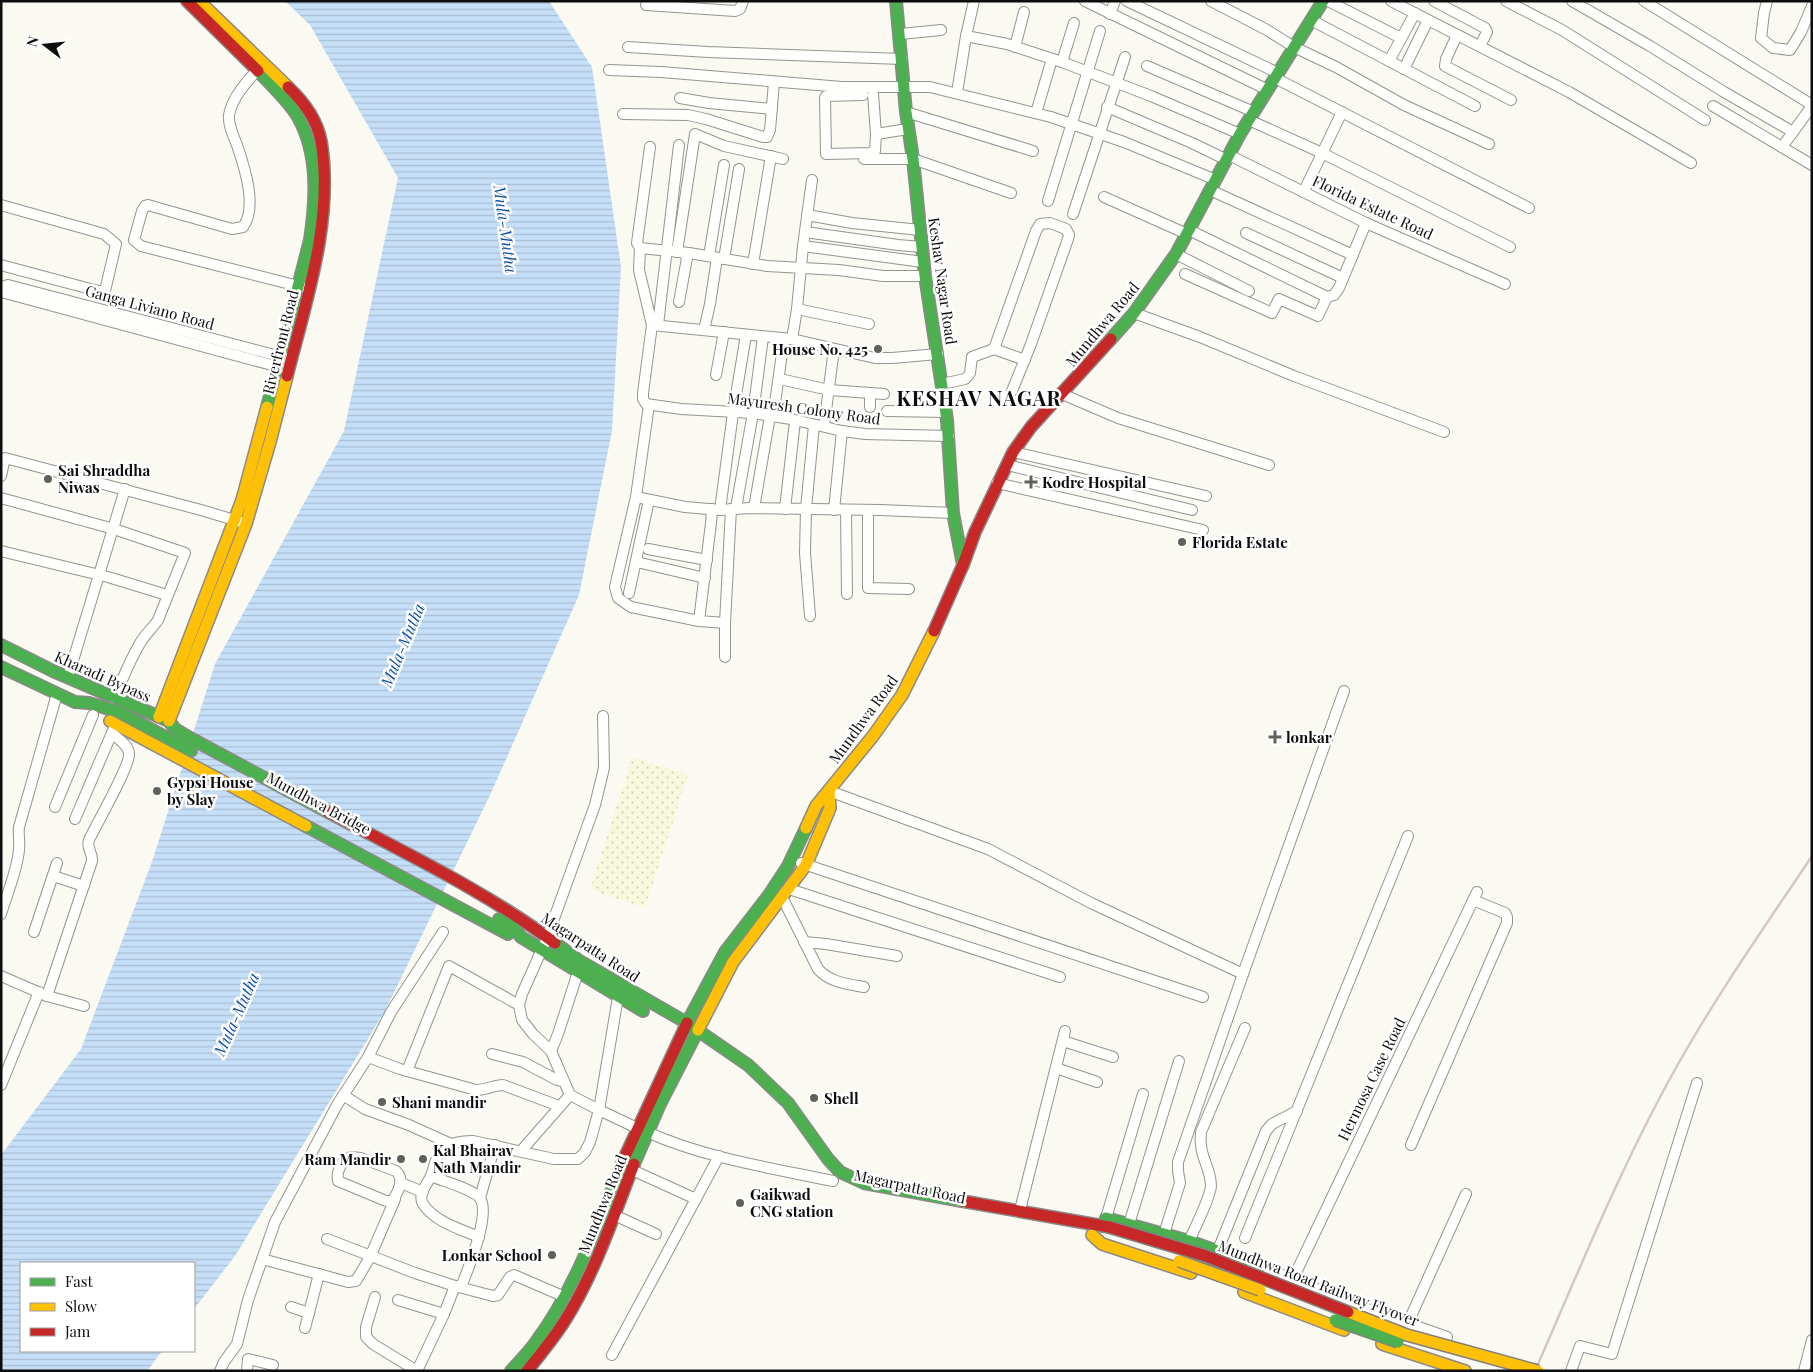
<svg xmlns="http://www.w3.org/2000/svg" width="1813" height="1372" viewBox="0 0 1813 1372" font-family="'Playfair Display',serif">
	<defs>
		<pattern id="farmland-dots" width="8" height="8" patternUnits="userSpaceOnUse" patternTransform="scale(1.25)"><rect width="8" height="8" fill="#f8f8dd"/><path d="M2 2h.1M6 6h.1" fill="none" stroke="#d3d3bc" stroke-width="1.8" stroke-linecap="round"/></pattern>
		<pattern id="water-rules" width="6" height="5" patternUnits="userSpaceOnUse" patternTransform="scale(1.25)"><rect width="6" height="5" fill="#c6dff8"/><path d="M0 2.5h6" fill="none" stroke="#a9bed3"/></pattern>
	</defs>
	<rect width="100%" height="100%" fill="#fbfaf2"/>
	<polygon fill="url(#farmland-dots)" points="632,757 688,775 645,908 590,890"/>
	<polygon fill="url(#water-rules)" points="285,1 549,1 592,67 621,267 612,431 579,595 491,793 385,1011 235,1256 194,1309 194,1263 21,1263 21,1351 162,1351 147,1371 1,1371 1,1155 81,1049 153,859 215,664 344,431 398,178 310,25"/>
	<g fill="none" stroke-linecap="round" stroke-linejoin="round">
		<defs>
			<g id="street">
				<polyline points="1085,1 1268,90"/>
				<polyline points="1127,1 1278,73"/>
				<polyline points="1211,1 1267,30 1294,47 1336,67 1404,105 1489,144"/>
				<polyline points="1328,1 1401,38"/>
				<polyline points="1391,1 1569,92 1691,163"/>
				<polyline points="1434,1 1485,28 1487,32 1480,46"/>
				<polyline points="1506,1 1562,30 1705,120"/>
				<polyline points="1572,1 1650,46 1724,92 1793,132"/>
				<polyline points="1644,1 1812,105"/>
				<polyline points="1767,1 1764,13 1761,38 1773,48 1790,50 1801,32 1812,6"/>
				<polyline points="646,5 735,11 740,9 743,1"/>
				<polyline points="1110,14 1115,1"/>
				<polyline points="1311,20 1475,106"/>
				<polyline points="900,34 941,30"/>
				<polyline points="1457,35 1446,59 1445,66 1511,100"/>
				<polyline points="966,36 1007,44 1062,62 1151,96 1240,134"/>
				<polyline points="628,47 708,52 902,59"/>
				<polyline points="1015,47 1024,12"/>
				<polyline points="1389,61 1415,13"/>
				<polyline points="1062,62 1074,23"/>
				<path d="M 261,66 C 249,79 232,97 229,115 C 228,125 233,135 237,145 C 244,166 258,207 243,227 L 232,229 L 148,205 L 145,206 L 142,211 L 134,240 L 141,246 L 306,288"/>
				<polyline points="1147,66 1254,112"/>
				<polyline points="1404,69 1428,20"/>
				<polyline points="609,70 661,72 842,87 930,87 1051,117 1124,142 1216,180"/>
				<polyline points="1275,78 1529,208"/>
				<polyline points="957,93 966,36 974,1"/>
				<polyline points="873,94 876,134 908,129"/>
				<polyline points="863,95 826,96 825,98 826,154 870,153 875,151 876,134"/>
				<polyline points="680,98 709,103 772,109"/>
				<polyline points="1713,106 1812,165"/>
				<polyline points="1107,107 1192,143 1227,160"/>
				<polyline points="906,112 1033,151"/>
				<polyline points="1036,113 1052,59"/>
				<polyline points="623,114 688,115 706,119 763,137 767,137 770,130 774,82"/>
				<polyline points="1249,120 1322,153 1510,247"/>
				<polyline points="650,147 637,243 640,248 689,253 767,266 839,270 883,276 925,276"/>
				<polyline points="1782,147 1812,106"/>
				<polyline points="1229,155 1366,223 1505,284"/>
				<polyline points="864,159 913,159 1011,193"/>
				<polyline points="1210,190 1353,255"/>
				<polyline points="1304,191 1342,112"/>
				<polyline points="1104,197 1187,234"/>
				<polyline points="1048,201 1100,31"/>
				<polyline points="1,205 104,234 116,244 105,291 98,291 1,265"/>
				<polyline points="1073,214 1125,57"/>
				<polyline points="807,215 852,223 920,230"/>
				<polyline points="1189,230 1327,297 1334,295 1339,288 1366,223"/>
				<polyline points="805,232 898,245 922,247"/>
				<polyline points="1246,233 1343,278"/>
				<polyline points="803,246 923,262"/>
				<polyline points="640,248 639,270 652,325 643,393 643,399 646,404 681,409 753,413 791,419 842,431 865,434 949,436"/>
				<polyline points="677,252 695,134 724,146 783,159"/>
				<polyline points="1176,254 1249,291"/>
				<polyline points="709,256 724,165"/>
				<polyline points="724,259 739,169"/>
				<polyline points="753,264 771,156"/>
				<polyline points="1185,274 1272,313 1279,299 1318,316 1327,297"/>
				<polyline points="1,287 8,285 286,358"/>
				<polyline points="1,289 5,293 283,368"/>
				<polyline points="679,302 687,258 684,253"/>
				<polyline points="797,309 869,324"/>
				<polyline points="1134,313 1200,337 1294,376 1444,432"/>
				<polyline points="652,325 792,339 875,358 892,358 938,354"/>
				<polyline points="658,325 679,145"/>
				<polyline points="704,330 710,304 717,258"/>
				<polyline points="792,339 797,309 803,246 812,180"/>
				<polyline points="994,349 1025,360"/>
				<polyline points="716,375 724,332"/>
				<polyline points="780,379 829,390 884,394"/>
				<polyline points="942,384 965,379 968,376 970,373 972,357 994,349 1036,231 1040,224 1050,223 1066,229 1069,235 1068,239 1031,344 1012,391"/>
				<polyline points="870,393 870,407"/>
				<polyline points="1062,394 1118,418 1269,465"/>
				<polyline points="649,405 636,497 615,587 618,598 631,607 699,621 725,623"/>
				<polyline points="887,411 946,412"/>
				<polyline points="773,417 784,339"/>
				<polyline points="824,426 834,349"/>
				<polyline points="1013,452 1206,496"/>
				<polyline points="1007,465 1192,510"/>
				<polyline points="1,476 5,458 201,510 241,522"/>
				<polyline points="997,483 1203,530"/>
				<polyline points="636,497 685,507 720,510 750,508 880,510 953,513"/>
				<path d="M 1,498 L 114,529 L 185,553 L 158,620 C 152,629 144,635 139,645 C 129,662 122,681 114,698"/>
				<polyline points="736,508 753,413 763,337"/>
				<polyline points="754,508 770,416"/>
				<polyline points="785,509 795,421"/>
				<polyline points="720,510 733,413 746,335"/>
				<polyline points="834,510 842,431"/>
				<polyline points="846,510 847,594"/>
				<polyline points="868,510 868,588 909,589"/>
				<polyline points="648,549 707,560"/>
				<polyline points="1,551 108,577 167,595"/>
				<polyline points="641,563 705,578"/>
				<polyline points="629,593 649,500"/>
				<polyline points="810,616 805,553 806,509 814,425"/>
				<polyline points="699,621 711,523 712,509"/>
				<polyline points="725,657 725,623 731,509"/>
				<polyline points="68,677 125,489"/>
				<polyline points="603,716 604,768 595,805 547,938 522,994 519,1005 522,1020 533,1034 551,1051 570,1095 599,1110 637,1128"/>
				<polyline points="829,791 988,849 1091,903 1243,974"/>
				<polyline points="55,807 93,715"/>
				<polyline points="75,819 114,728"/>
				<polyline points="801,863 1203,997"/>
				<polyline points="53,876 84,886"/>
				<polyline points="789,889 1060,977"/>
				<path d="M 782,897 L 818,969 C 829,982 847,984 864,987"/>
				<path d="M 1,914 C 7,894 17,871 19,850 C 20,842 18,835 19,827 L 57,694"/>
				<polyline points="34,932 57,863"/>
				<polyline points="804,942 826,944 897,956"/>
				<polyline points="1,976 47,996 84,1006"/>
				<path d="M 47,996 L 92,861 C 93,853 86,848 89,840 C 96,825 130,766 129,754 C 129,745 118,739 112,733"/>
				<polyline points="1063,1041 1113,1057"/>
				<polyline points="551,1051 558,1034 578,972"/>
				<polyline points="492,1054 523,1062 557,1080 564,1081"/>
				<path d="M 368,1057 L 400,1069 L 476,1090 C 486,1090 494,1085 503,1085 L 559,1106"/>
				<polyline points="1056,1068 1097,1082"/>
				<polyline points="407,1071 449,966 519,1005"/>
				<polyline points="1,1085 39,992"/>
				<polyline points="343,1095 365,1109 409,1125 451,1144"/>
				<path d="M 647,1132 C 705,1158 771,1168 833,1181"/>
				<polyline points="1411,1145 1507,923 1507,917 1505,913 1473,900"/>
				<polyline points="521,1151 570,1095"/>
				<path d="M 351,1157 L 361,1158 L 396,1171 C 405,1179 398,1193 392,1201 L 386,1201 L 338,1181 C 336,1171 342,1160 351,1157 Z"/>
				<polyline points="632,1170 696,1199"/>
				<path d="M 431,1176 C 442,1181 473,1189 480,1198 C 491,1215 468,1269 461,1287"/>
				<polyline points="401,1183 423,1192"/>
				<polyline points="480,1198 495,1145"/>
				<polyline points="1020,1210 1065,1031"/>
				<polyline points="614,1215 656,1234"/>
				<polyline points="1106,1218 1143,1094"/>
				<polyline points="1129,1224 1179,1061"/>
				<polyline points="1164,1234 1180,1183 1178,1171 1178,1162 1243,974 1344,691"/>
				<path d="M 479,1237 C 460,1229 435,1222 423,1204 C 421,1201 421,1197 422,1193 C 424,1187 428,1182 431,1176 C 434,1168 435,1158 441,1151 C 449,1142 462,1141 473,1141 L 554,1159 L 578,1159 L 585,1152 L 590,1142 L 599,1110 L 618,997"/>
				<polyline points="1245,1238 1408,836"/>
				<polyline points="327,1239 415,1273 455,1286 493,1296 498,1295 510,1277 514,1275 565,1297"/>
				<path d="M 1189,1241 C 1195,1228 1210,1198 1211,1186 C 1211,1167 1198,1156 1201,1132 L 1245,1028"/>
				<polyline points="1218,1250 1266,1131 1272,1124 1297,1111"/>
				<polyline points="262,1259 348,1282 356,1281 370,1257 395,1199"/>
				<polyline points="1260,1266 1359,1306 1447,1337"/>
				<polyline points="1293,1279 1477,892"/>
				<polyline points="375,1297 366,1327 366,1337 373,1344 417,1371 444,1314 455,1286"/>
				<polyline points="398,1300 444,1314"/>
				<polyline points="291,1307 309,1313"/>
				<polyline points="1407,1325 1466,1194"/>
				<polyline points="305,1328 319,1274"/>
				<polyline points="612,1355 719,1156"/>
				<polyline points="220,1371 224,1362 237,1344 248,1300 275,1222 337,1105 368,1057 391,1012 443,932"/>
				<polyline points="247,1371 248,1359 273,1365"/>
				<polyline points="1571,1371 1580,1346 1612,1354 1697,1083"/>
				<polyline points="1804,1371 1812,1340"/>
			</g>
			<g id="fast">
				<polyline points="896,1 906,112 913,159 925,276 947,420 953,513 963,565"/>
				<path d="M 258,71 C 268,81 291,104 298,117 C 319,154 316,200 310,240 L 267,407"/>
				<polyline points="1111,339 1134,313 1176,254 1240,134 1323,1"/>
				<polyline points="1,645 53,671 169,721 175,729 190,738 328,812"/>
				<polyline points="1,667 75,702 89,703 119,712 191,751"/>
				<polyline points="306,826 508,934"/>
				<polyline points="499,919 514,928 521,937 643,1011"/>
				<polyline points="555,943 578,960 687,1023 748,1065 788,1103 828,1159 840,1172 864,1183 962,1201"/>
				<polyline points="687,1023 725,952 769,895 788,866 806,828"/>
				<polyline points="634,1164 660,1104 698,1030"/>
				<polyline points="1106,1218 1189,1241 1260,1266 1253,1284"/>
				<path d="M 511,1371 C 519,1362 529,1352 536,1342 C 576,1288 598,1224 622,1163"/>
			</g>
			<g id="slow">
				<polyline points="199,1 288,87"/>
				<polyline points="159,717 242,500 267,407"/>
				<polyline points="110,721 306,826"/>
				<polyline points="169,721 246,524 270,442 287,376"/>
				<polyline points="806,828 816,806 873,736 902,695 934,631"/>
				<polyline points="698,1030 733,962 806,865 830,808 829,791"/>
				<polyline points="1092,1235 1102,1244 1191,1273"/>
				<polyline points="1244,1292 1344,1330"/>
				<polyline points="1382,1344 1465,1371"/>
			</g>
			<g id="jam">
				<polyline points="187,1 258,71"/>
				<path d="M 287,376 C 306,301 334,219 321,141 C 317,120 303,101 288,87"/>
				<polyline points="934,631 963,565 975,532 1013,452 1031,427 1111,339"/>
				<path d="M 328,812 C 405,853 485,891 555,943"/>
				<polyline points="622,1163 687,1023"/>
				<polyline points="962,1201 1109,1227"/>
				<path d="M 527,1371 C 540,1355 553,1339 564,1322 C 595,1273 613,1217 634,1164"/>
			</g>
		</defs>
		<use href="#street" stroke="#949490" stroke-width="12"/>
		<use href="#fast" stroke="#8b8a87" stroke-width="14"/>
		<use href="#slow" stroke="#8b8a87" stroke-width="14"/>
		<use href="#jam" stroke="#8b8a87" stroke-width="14"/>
		<use href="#street" stroke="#fefefd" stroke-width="10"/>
		<use href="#fast" stroke="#4caf50" stroke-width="11"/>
		<use href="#slow" stroke="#ffc107" stroke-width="11"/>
		<use href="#jam" stroke="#c62828" stroke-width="11"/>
		<path stroke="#d8c6c3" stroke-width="2.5" d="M 1535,1371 C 1580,1268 1622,1164 1677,1066 C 1718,993 1766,925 1812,856"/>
		<defs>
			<polyline id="fast-bridge" points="1335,1320 1398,1342"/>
			<g id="slow-bridge">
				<polyline points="1179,1261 1260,1290"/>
				<polyline points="1348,1312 1407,1335 1538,1371"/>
			</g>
			<polyline id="jam-bridge" points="1109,1227 1206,1256 1348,1312"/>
		</defs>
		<use href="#fast-bridge" stroke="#81817d" stroke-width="14" stroke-linecap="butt"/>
		<use href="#slow-bridge" stroke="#81817d" stroke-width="14" stroke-linecap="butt"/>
		<use href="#jam-bridge" stroke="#81817d" stroke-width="14" stroke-linecap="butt"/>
		<use href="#fast-bridge" stroke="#4caf50" stroke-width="11"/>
		<use href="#slow-bridge" stroke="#ffc107" stroke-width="11"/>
		<use href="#jam-bridge" stroke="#c62828" stroke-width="11"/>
	</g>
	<g fill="#60605d" stroke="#fff" stroke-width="2">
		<circle cx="878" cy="349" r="5"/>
		<circle cx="48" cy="479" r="5"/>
		<path d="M1028.5 474.5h5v5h5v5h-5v5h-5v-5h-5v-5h5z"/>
		<circle cx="1182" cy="542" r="5"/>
		<path d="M1272.5 729.5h5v5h5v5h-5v5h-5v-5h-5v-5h5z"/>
		<circle cx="157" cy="791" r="5"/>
		<circle cx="814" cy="1098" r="5"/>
		<circle cx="382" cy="1102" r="5"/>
		<circle cx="401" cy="1159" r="5"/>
		<circle cx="423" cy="1159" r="5"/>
		<circle cx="740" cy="1203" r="5"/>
		<circle cx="552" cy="1255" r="5"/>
	</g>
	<g text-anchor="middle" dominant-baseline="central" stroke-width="5" stroke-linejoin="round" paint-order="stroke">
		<g font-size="15" fill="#0d0d0d" stroke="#fff">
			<text transform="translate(1373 207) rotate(25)">Florida Estate Road</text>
			<text transform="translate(943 281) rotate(82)">Keshav Nagar Road</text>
			<text transform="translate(150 307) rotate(15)">Ganga Liviano Road</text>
			<text transform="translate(1102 324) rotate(-50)">Mundhwa Road</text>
			<text transform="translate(280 342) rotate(-76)">Riverfront Road</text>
			<text transform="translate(804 408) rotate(8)">Mayuresh Colony Road</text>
			<text transform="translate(103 676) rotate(24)">Kharadi Bypass</text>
			<text transform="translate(863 719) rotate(-54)">Mundhwa Road</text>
			<text transform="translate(319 803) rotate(28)">Mundhwa Bridge</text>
			<text transform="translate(591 947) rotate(33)">Magarpatta Road</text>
			<text transform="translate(1371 1079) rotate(-64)">Hermosa Case Road</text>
			<text transform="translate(910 1186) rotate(12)">Magarpatta Road</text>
			<text transform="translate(602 1204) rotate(-68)">Mundhwa Road</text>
			<text transform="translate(1319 1283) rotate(21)">Mundhwa Road Railway Flyover</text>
		</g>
		<g font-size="15" font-weight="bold" fill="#0d0d0d" stroke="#fff" text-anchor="start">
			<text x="868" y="349" text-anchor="end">House No. 425</text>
			<text x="58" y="470">Sai Shraddha<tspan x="58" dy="17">Niwas</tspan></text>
			<text x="1042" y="482">Kodre Hospital</text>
			<text x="1192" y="542">Florida Estate</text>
			<text x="1286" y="737">lonkar</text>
			<text x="167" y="782">Gypsi House<tspan x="167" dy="17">by Slay</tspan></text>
			<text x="824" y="1098">Shell</text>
			<text x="392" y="1102">Shani mandir</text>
			<text x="433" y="1150">Kal Bhairav<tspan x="433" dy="17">Nath Mandir</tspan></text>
			<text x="391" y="1159" text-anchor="end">Ram Mandir</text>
			<text x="750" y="1194">Gaikwad<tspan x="750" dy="17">CNG station</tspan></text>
			<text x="542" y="1255" text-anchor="end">Lonkar School</text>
		</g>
		<g font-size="16" font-style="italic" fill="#0f50a7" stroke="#fff">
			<text transform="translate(506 229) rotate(82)">Mula-Mutha</text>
			<text transform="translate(402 645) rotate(-67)">Mula-Mutha</text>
			<text transform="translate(236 1014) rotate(-66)">Mula-Mutha</text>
		</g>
		<g font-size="20" font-weight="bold" letter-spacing="1" fill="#0d0d0d" stroke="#fff">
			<text x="979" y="397">KESHAV NAGAR</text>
		</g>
	</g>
	<rect width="1813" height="1372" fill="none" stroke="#0d0d0d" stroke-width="5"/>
	<rect x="20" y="1262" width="175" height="90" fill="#ffffff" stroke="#9e9e9e"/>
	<rect x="30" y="1278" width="25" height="8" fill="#4caf50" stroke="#9e9e9e"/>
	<text x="65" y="1287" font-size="15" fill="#0d0d0d">Fast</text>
	<rect x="30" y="1303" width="25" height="8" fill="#ffc107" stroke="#9e9e9e"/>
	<text x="65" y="1312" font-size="15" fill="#0d0d0d">Slow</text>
	<rect x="30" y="1328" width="25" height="8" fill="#c62828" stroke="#9e9e9e"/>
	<text x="65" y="1337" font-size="15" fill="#0d0d0d">Jam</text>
	<g transform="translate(45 45) rotate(286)" stroke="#ffffff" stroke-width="4" paint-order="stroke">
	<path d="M0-4L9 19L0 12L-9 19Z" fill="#0d0d0d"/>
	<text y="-8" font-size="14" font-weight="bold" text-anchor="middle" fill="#0d0d0d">N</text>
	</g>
</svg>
